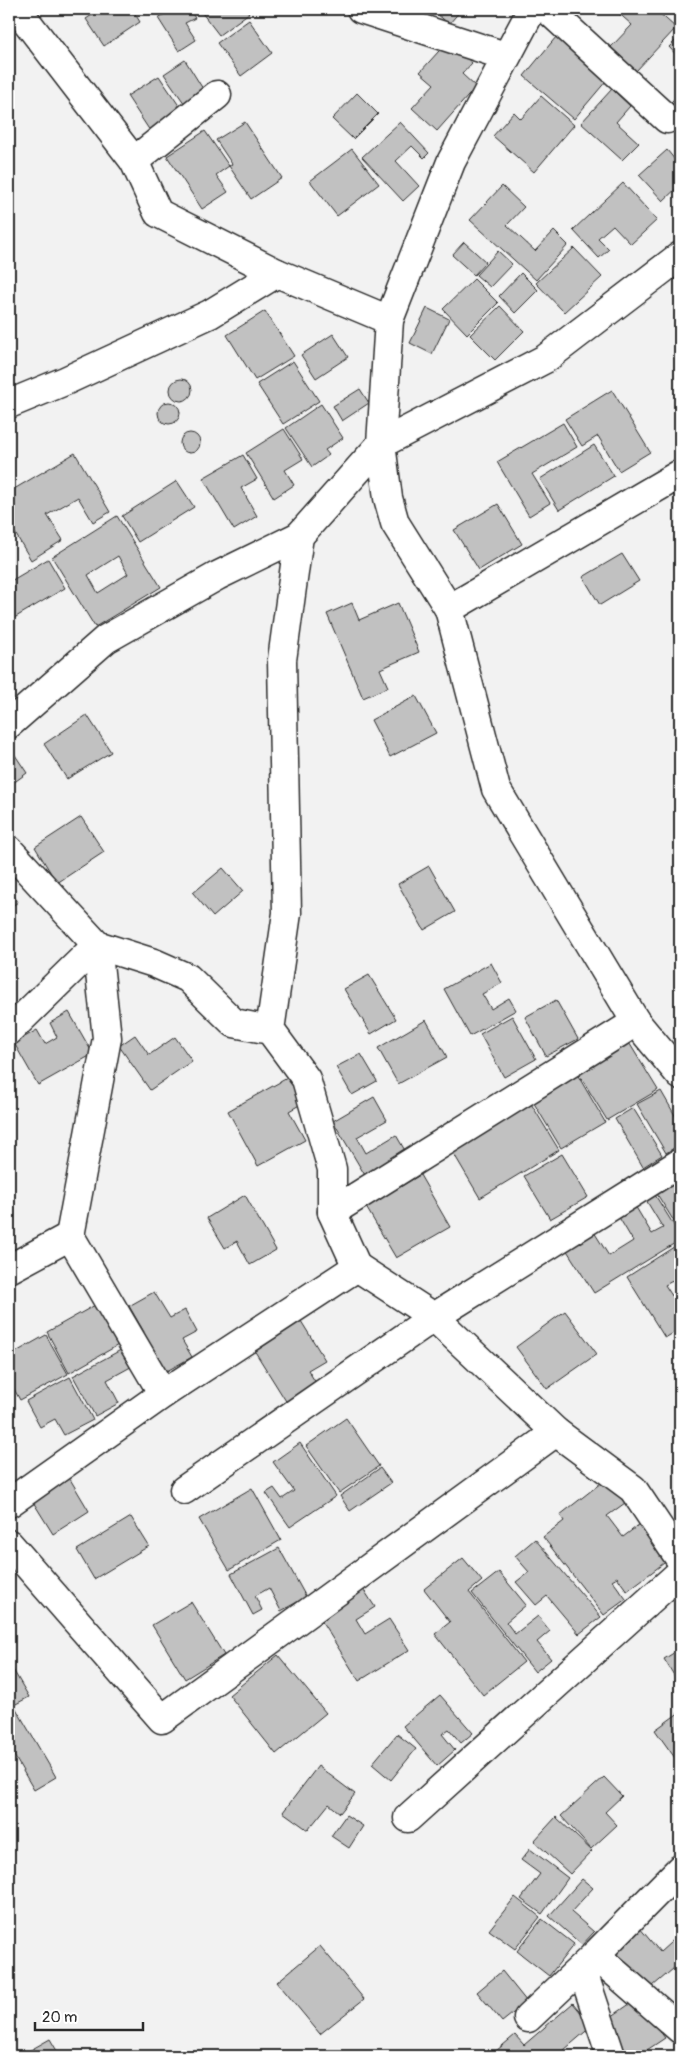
<svg xmlns="http://www.w3.org/2000/svg" width="689" height="2065" viewBox="0 0 689 2065" font-family="Pangolin,sans-serif">
	<rect width="100%" height="100%" fill="#f2f2f2"/>
	<filter id="ink" filterUnits="userSpaceOnUse"><feTurbulence type="fractalNoise" baseFrequency=".02" numOctaves="2"/><feDisplacementMap in="SourceGraphic" scale="10" xChannelSelector="R" yChannelSelector="G"/><feConvolveMatrix kernelMatrix="1 2 1 2 8 2 1 2 1" color-interpolation-filters="sRGB"/></filter>
	<g filter="url(#ink)">
		<g fill="#c1c1c1" stroke="#2b2b2b" fill-rule="evenodd">
			<polygon points="101,9 132,9 140,22 104,46 86,19"/>
			<polygon points="173,9 189,9 195,18 185,23 196,40 179,51 158,18"/>
			<polygon points="199,9 246,9 249,13 219,35"/>
			<polygon points="431,9 462,9 449,24"/>
			<polygon points="614,9 655,9 676,28 636,71 611,47 632,25"/>
			<polygon points="249,20 272,53 241,76 217,43"/>
			<polygon points="680,36 680,59 669,47"/>
			<polygon points="556,37 607,80 574,119 524,76"/>
			<polygon points="448,41 472,63 462,74 476,87 437,131 412,108 434,84 420,72"/>
			<polygon points="185,60 208,97 189,110 164,74"/>
			<polygon points="159,76 184,113 152,134 127,96"/>
			<polygon points="612,89 630,106 616,122 639,143 622,160 581,123"/>
			<polygon points="357,93 378,114 353,139 332,119"/>
			<polygon points="680,93 680,111 671,102"/>
			<polygon points="541,96 574,125 534,172 493,136 514,112 521,119"/>
			<polygon points="245,122 282,178 251,199 229,166 232,164 216,140"/>
			<polygon points="400,122 429,153 424,158 412,146 396,161 419,186 403,201 362,157"/>
			<polygon points="205,131 229,166 216,175 228,192 202,209 167,156"/>
			<polygon points="352,149 379,184 337,216 310,181"/>
			<polygon points="667,150 680,166 680,185 663,201 639,175"/>
			<polygon points="623,183 657,220 631,244 613,225 598,238 609,249 599,258 573,230"/>
			<polygon points="502,186 524,207 507,225 535,251 554,231 568,245 536,280 470,220"/>
			<polygon points="464,242 486,262 474,275 452,255"/>
			<polygon points="574,248 602,277 564,312 536,283"/>
			<polygon points="498,251 512,264 490,287 476,275"/>
			<polygon points="521,273 538,290 515,313 499,296"/>
			<polygon points="474,279 498,303 467,334 443,309"/>
			<polygon points="500,306 524,331 495,360 470,335"/>
			<polygon points="427,308 449,319 432,354 410,343"/>
			<polygon points="265,311 294,356 255,380 227,335"/>
			<polygon points="333,334 348,357 316,378 301,355"/>
			<polygon points="293,361 319,401 283,424 257,384"/>
			<circle cx="181" cy="390" r="11"/>
			<polygon points="360,389 369,403 342,421 333,406"/>
			<polygon points="612,390 650,452 619,471 598,436 582,446 565,419"/>
			<circle cx="169" cy="413" r="11"/>
			<polygon points="321,404 343,438 325,450 329,455 312,467 286,428"/>
			<polygon points="563,423 577,447 532,474 550,503 529,516 497,462"/>
			<polygon points="284,429 303,459 285,470 294,485 274,498 246,453"/>
			<circle cx="190" cy="443" r="10"/>
			<polygon points="594,445 614,476 559,510 540,479"/>
			<polygon points="75,453 110,512 93,522 78,497 47,515 63,540 31,560 9,523 9,492"/>
			<polygon points="243,455 257,479 241,488 257,516 234,530 203,478"/>
			<polygon points="177,481 194,507 138,542 122,516"/>
			<polygon points="498,504 522,544 479,570 454,530"/>
			<path d="M 117,516 L 161,587 L 95,627 L 52,557 ZM 118,556 L 128,574 L 98,593 L 88,575 Z"/>
			<polygon points="622,554 639,581 600,605 583,577"/>
			<polygon points="48,559 65,588 9,621 9,582"/>
			<polygon points="352,603 359,620 398,603 419,652 380,669 388,687 363,698 327,614"/>
			<polygon points="416,696 436,733 390,757 371,720"/>
			<polygon points="87,715 111,752 67,779 44,744"/>
			<polygon points="11,749 27,773 9,786 9,751"/>
			<polygon points="81,817 104,852 57,883 35,847"/>
			<polygon points="429,866 455,912 424,930 398,884"/>
			<polygon points="223,868 243,891 213,917 193,893"/>
			<polygon points="9,888 18,902 9,908"/>
			<polygon points="491,963 502,983 482,994 491,1009 509,998 516,1010 470,1036 444,989"/>
			<polygon points="369,975 396,1019 371,1034 344,989"/>
			<polygon points="556,1000 578,1039 546,1056 525,1017"/>
			<polygon points="69,1012 93,1054 38,1085 14,1043 37,1030 45,1044 57,1037 50,1023"/>
			<polygon points="512,1016 536,1059 504,1077 480,1034"/>
			<polygon points="426,1020 447,1057 398,1084 378,1048"/>
			<polygon points="135,1035 149,1055 175,1037 192,1061 150,1090 119,1046"/>
			<polygon points="628,1041 658,1090 607,1120 577,1071"/>
			<polygon points="361,1054 377,1081 352,1095 336,1067"/>
			<polygon points="577,1074 605,1122 561,1148 532,1100"/>
			<polygon points="289,1077 303,1103 289,1111 305,1140 258,1166 228,1111"/>
			<polygon points="661,1091 680,1124 680,1144 666,1153 637,1104"/>
			<polygon points="374,1097 387,1120 357,1137 366,1153 396,1135 407,1154 366,1177 333,1121"/>
			<polygon points="530,1102 559,1150 480,1198 451,1149"/>
			<polygon points="633,1108 662,1155 643,1167 615,1119"/>
			<polygon points="562,1154 588,1197 550,1219 524,1176"/>
			<polygon points="420,1175 450,1227 396,1258 366,1207"/>
			<polygon points="679,1180 680,1182 680,1231 657,1194"/>
			<polygon points="245,1195 276,1250 250,1265 237,1241 225,1248 207,1218"/>
			<polygon points="655,1195 680,1235 680,1240 594,1293 566,1249 594,1232 609,1256 633,1241 617,1214 634,1204 652,1234 663,1228 646,1200"/>
			<polygon points="680,1243 680,1277 665,1285 680,1308 680,1329 665,1338 627,1277"/>
			<polygon points="154,1292 170,1318 185,1310 197,1332 182,1340 192,1357 165,1372 140,1334 144,1332 129,1306"/>
			<polygon points="97,1304 120,1344 69,1373 47,1332"/>
			<polygon points="565,1311 597,1354 547,1389 516,1347"/>
			<polygon points="301,1321 325,1360 308,1370 319,1388 289,1406 254,1350"/>
			<polygon points="46,1335 68,1374 20,1400 9,1380 9,1356"/>
			<polygon points="128,1346 138,1363 107,1380 119,1403 95,1416 73,1376"/>
			<polygon points="70,1377 93,1420 64,1435 55,1419 40,1427 26,1401"/>
			<polygon points="346,1418 379,1466 339,1493 306,1446"/>
			<polygon points="300,1443 336,1496 290,1527 266,1493 274,1488 282,1499 294,1491 273,1462"/>
			<polygon points="380,1468 391,1483 350,1511 340,1496"/>
			<polygon points="67,1474 89,1511 53,1534 30,1497"/>
			<polygon points="606,1479 625,1503 607,1516 623,1537 640,1524 668,1560 627,1591 617,1577 612,1580 626,1599 604,1615 543,1537 564,1521 560,1515"/>
			<polygon points="252,1488 281,1540 229,1570 199,1519"/>
			<polygon points="131,1517 149,1546 94,1579 77,1550"/>
			<polygon points="535,1539 601,1617 579,1634 547,1596 536,1605 516,1582 529,1572 515,1556"/>
			<polygon points="279,1548 306,1597 281,1611 269,1588 255,1596 262,1610 253,1615 231,1574"/>
			<polygon points="463,1558 482,1581 469,1592 524,1662 483,1695 435,1634 450,1622 424,1589"/>
			<polygon points="499,1572 526,1605 506,1622 515,1634 538,1616 550,1631 537,1642 551,1659 535,1672 472,1593"/>
			<polygon points="364,1590 375,1607 356,1619 365,1634 389,1619 409,1650 359,1681 319,1617"/>
			<polygon points="191,1602 224,1655 185,1679 152,1625"/>
			<polygon points="680,1649 680,1685 664,1659"/>
			<polygon points="278,1655 326,1713 276,1754 229,1695"/>
			<polygon points="12,1668 29,1697 14,1705 56,1777 34,1790 9,1747 9,1669"/>
			<polygon points="440,1695 473,1733 461,1743 449,1729 442,1734 455,1750 437,1766 403,1726"/>
			<polygon points="680,1712 680,1765 655,1730"/>
			<polygon points="397,1734 416,1749 391,1780 372,1764"/>
			<polygon points="318,1766 355,1794 340,1813 329,1804 308,1830 283,1812"/>
			<polygon points="604,1777 622,1796 605,1812 617,1825 591,1849 561,1816"/>
			<polygon points="346,1815 363,1826 349,1848 331,1836"/>
			<polygon points="556,1817 592,1851 570,1874 534,1841"/>
			<polygon points="530,1849 568,1878 542,1914 521,1899 540,1874 521,1860"/>
			<polygon points="582,1879 593,1888 571,1912 594,1932 582,1945 549,1916"/>
			<polygon points="515,1897 540,1917 515,1949 489,1930"/>
			<polygon points="542,1919 574,1944 549,1976 517,1951"/>
			<polygon points="639,1927 660,1952 680,1934 680,1963 646,1992 611,1950"/>
			<polygon points="320,1946 364,1999 320,2034 277,1982"/>
			<polygon points="502,1971 527,2002 502,2022 477,1992"/>
			<polygon points="637,1999 665,2038 638,2056 629,2056 605,2021"/>
			<polygon points="573,2003 592,2026 557,2056 501,2056 496,2051 515,2035 524,2045"/>
			<polygon points="50,2039 60,2056 20,2056"/>
		</g>
		<g fill="none" stroke-linecap="round" stroke-linejoin="round">
			<defs>
				<g id="minor">
					<polyline points="17,9 134,161 158,213 277,273"/>
					<polyline points="361,9 505,56"/>
					<polyline points="532,9 451,162 389,320 381,444 388,498 395,523 449,609 496,789 636,1022 680,1075"/>
					<polyline points="547,9 667,119"/>
					<polyline points="134,161 217,95"/>
					<polyline points="9,404 65,381 210,314 277,273 389,320"/>
					<polyline points="449,609 680,474"/>
					<polyline points="9,724 106,639 217,576 299,536 381,444 545,359 680,256"/>
					<polyline points="9,850 97,945 154,963 188,978 234,1023 270,1030 306,1079 332,1169 332,1212 357,1267 434,1317 556,1432 633,1489 680,1559"/>
					<polyline points="97,945 107,1038 70,1236 163,1394"/>
					<polyline points="270,1030 287,913 282,660 299,536"/>
					<polyline points="9,1031 97,945"/>
					<polyline points="332,1212 636,1022"/>
					<polyline points="9,1269 70,1236"/>
					<polyline points="184,1490 434,1317 680,1163"/>
					<polyline points="9,1503 163,1394 357,1267"/>
					<polyline points="9,1544 162,1719 556,1432"/>
					<polyline points="408,1818 680,1573"/>
					<polyline points="680,1869 595,1955 680,2029"/>
					<polyline points="582,1969 611,2056"/>
					<polyline points="528,2018 595,1955"/>
				</g>
			</defs>
			<use href="#minor" stroke="#2b2b2b" stroke-width="31"/>
			<use href="#minor" stroke="#fff" stroke-width="28"/>
		</g>
	</g>
	<rect width="689" height="2065" fill="none" stroke="#fff" stroke-width="30"/>
	<rect x="15" y="15" width="659" height="2035" fill="none" stroke="#2b2b2b" stroke-width="2" filter="url(#ink)"/>
	<path d="M35 2022v8h108v-8" fill="none" stroke="#2b2b2b" stroke-width="2.5"/>
	<text x="42" y="2022" font-size="15" fill="#2b2b2b" stroke="#ffffff" stroke-width="4" paint-order="stroke">20 m</text>
</svg>
